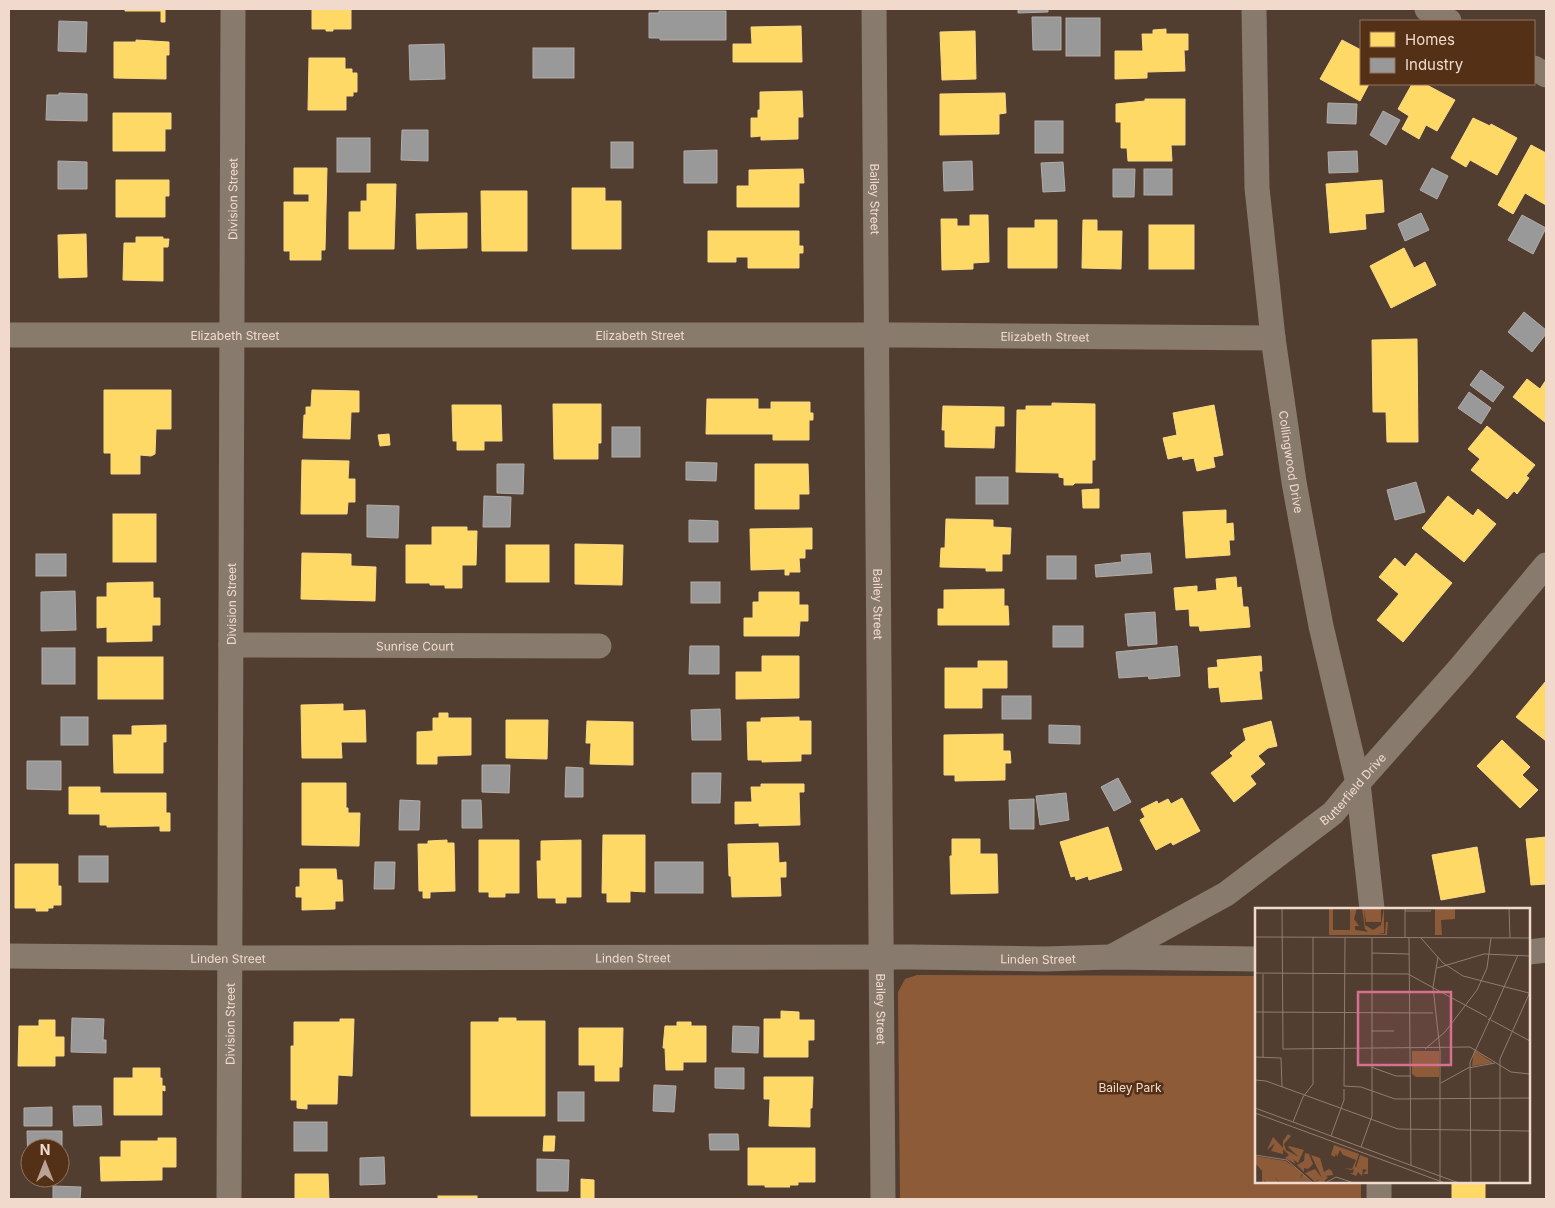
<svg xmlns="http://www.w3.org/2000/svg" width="1555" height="1208" viewBox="0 0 1555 1208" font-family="Inter,sans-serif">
	<rect width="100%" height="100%" fill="#513e30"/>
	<polygon fill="#8e5b39" points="917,975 1256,976 1256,1182 1361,1182 1361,1199 900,1199 898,992 905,979"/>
	<g fill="#ffd966" stroke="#fbd985">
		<polygon points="125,9 165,9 165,22 161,22 161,11 125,11"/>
		<polygon points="312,9 351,9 351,29 333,29 333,31 326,31 326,29 312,29"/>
		<polygon points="801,26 802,62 733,62 733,44 752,44 751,27"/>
		<polygon points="1166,29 1166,34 1188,34 1188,50 1184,50 1185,71 1147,72 1147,78 1115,79 1115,51 1143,51 1142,34 1153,34 1153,30"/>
		<polygon points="975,31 976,79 942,80 940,32"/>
		<polygon points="136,40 169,42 169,55 166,55 166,79 114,78 114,42 136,42"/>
		<polygon points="1342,40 1361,50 1361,84 1369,84 1360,101 1320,79"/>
		<polygon points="309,58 345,58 345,69 352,69 352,73 357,73 357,92 353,92 353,96 346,96 346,110 308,110"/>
		<polygon points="1412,84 1425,84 1455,100 1437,131 1426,125 1419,139 1402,129 1409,116 1398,109"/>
		<polygon points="802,91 803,117 798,117 798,139 761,140 761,136 751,137 751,118 758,118 758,110 760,110 760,92"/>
		<polygon points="1005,93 1006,113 999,114 999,134 940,135 940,94"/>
		<polygon points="1145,99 1185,99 1185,145 1171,145 1172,161 1128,161 1127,148 1121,148 1121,122 1116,122 1116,104 1145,101"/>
		<polygon points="113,113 171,113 171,129 165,129 165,151 113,151"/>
		<polygon points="1473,118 1490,126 1491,124 1517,138 1497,175 1470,160 1466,167 1451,158"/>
		<polygon points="1531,145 1546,153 1546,205 1525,193 1513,214 1498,205"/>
		<polygon points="294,168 327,168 325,250 321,250 321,260 290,260 290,251 284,251 284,202 309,202 309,194 294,194"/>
		<polygon points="803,169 804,183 799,183 799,207 737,207 737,186 749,186 749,170"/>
		<polygon points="116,180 169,180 169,196 165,196 165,217 116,217"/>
		<polygon points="1382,180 1384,212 1365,214 1366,229 1330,233 1326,184"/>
		<polygon points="367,184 396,184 394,249 349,249 349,212 361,212 361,201 367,201"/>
		<polygon points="572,188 605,188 605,201 621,201 621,249 572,249"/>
		<polygon points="481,191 527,191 527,251 482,251"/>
		<polygon points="467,213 467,248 417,249 416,214"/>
		<polygon points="970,215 988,215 989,262 973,263 973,269 942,270 941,219 957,219 957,226 970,226"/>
		<polygon points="1035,220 1057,220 1057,268 1008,268 1008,228 1035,228"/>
		<polygon points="1083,220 1097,220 1097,231 1122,231 1121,269 1082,268"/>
		<rect x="1149" y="225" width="45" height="44"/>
		<polygon points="708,231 799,231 799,246 803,246 803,253 799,253 799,268 748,268 748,257 736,257 736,262 708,262"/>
		<polygon points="86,234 87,277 59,278 58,235"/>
		<polygon points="136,237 163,237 163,239 169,239 168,247 163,247 163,281 123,280 124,243 136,243"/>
		<polygon points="1404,248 1414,268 1425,262 1436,285 1391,308 1370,266"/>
		<polygon points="1417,339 1418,442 1387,442 1386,412 1373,412 1372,340"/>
		<polygon points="1527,379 1540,389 1546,380 1546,423 1513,397"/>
		<polygon points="104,390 171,390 171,429 156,429 155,454 151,456 140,455 140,474 111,474 111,453 104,453"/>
		<polygon points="312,390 359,391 359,412 351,412 350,439 303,438 304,415 306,415 306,407 311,407"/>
		<polygon points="707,399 758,399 758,409 771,409 771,402 810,402 810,413 813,413 813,420 809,420 809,440 773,440 773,434 706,434"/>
		<polygon points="1052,403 1095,404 1095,460 1092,460 1092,483 1075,483 1073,485 1064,485 1064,478 1059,477 1059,473 1016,472 1017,410 1026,410 1026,406 1052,406"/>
		<polygon points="553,404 601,404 601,443 598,443 598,459 554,459"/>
		<polygon points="452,405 501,405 502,441 484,441 484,450 457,450 457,441 453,441"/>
		<polygon points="1214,405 1223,455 1213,457 1215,467 1197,471 1194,458 1183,460 1182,456 1168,459 1163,438 1177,435 1173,413"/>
		<polygon points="943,406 1004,407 1004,426 995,426 994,448 945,447 945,430 942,430"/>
		<polygon points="1487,426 1535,465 1526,476 1529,478 1517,494 1514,491 1507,499 1471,470 1480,459 1468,449"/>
		<polygon points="389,434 390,445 380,446 378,435"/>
		<polygon points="302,460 349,461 348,479 355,479 355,502 348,502 347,514 301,514"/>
		<polygon points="755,464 808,464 809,494 799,494 799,509 755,509"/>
		<polygon points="1099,489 1099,508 1083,508 1082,490"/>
		<polygon points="1448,496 1473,516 1478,509 1496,524 1464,562 1422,528"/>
		<polygon points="1226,510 1226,524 1233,523 1234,540 1229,540 1230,555 1186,558 1183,512"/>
		<rect x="113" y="514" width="43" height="48"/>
		<polygon points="946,519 993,520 993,527 1011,528 1010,554 1002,554 1002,571 986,571 986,568 940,567 941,548 945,548"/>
		<polygon points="432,527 467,527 467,531 477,531 476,565 462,565 462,588 445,588 445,585 430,585 430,583 406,583 406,545 432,545"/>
		<polygon points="812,528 812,549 805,549 805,558 799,558 800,572 789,572 789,575 785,575 785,569 751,570 750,529"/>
		<polygon points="575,544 623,545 622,585 575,584"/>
		<rect x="506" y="545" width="43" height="37"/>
		<polygon points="302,553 351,554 351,566 376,567 375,601 301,599"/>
		<polygon points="1416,553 1452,583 1403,642 1377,620 1399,594 1379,577 1395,558 1405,567"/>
		<polygon points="1236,577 1237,588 1241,587 1243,607 1248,607 1250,627 1200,631 1199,626 1190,626 1189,609 1176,610 1174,588 1197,586 1197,592 1217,590 1216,579"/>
		<polygon points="153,582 153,598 160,598 160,625 152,625 152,641 107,642 107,627 97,628 97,597 107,597 107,583"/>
		<polygon points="1004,589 1004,606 1008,606 1009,625 938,625 938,609 944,609 944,590"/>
		<polygon points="759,592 799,592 799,605 808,605 808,621 800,621 799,636 744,636 744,618 753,618 753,602 759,602"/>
		<polygon points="762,656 799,656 799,698 736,699 736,672 762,672"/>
		<polygon points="1261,656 1262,671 1259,671 1262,699 1221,702 1219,687 1209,688 1208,668 1218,667 1217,660"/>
		<rect x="98" y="657" width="65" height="42"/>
		<polygon points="978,661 1007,661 1007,688 982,688 982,708 945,708 945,668 978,668"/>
		<polygon points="1546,681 1546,741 1516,717"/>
		<polygon points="343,704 343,711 365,710 366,742 341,742 342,758 302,758 301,705"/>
		<polygon points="439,713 448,713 448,718 471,718 471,755 437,756 437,764 417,764 417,732 433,731 433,718 439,718"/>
		<polygon points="799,717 799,721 811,721 811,754 801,754 801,761 762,762 762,760 748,760 747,722 761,722 761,718"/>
		<polygon points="506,720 548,720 547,759 506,758"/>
		<polygon points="587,721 633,722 633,765 590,764 591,743 586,743"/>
		<polygon points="1271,721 1277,746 1268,748 1258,756 1265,764 1250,776 1256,784 1234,802 1211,773 1233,756 1230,753 1246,740 1243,729"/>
		<polygon points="166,725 166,742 163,742 163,773 114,773 113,735 132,735 132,726"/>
		<polygon points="1003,734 1003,751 1010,751 1011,763 1005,763 1005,780 955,781 955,775 944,775 944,735"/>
		<polygon points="1502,740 1530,767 1522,775 1538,790 1520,808 1477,766"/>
		<polygon points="302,783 346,783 346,808 348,808 348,813 360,813 359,846 302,845"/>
		<polygon points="761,784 804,784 804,792 799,792 800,825 759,826 759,823 735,824 735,802 752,802 751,787 761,787"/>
		<polygon points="69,787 100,787 100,793 166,793 166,813 170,813 170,831 160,831 160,826 107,827 107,825 100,825 100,814 69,814"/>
		<polygon points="1182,798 1200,831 1173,845 1171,842 1156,850 1140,820 1145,817 1141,809 1157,801 1158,804 1168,799 1171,804"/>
		<polygon points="1108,827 1122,870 1089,880 1088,876 1076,880 1075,876 1071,877 1060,842"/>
		<polygon points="603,835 645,835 645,892 630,891 630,902 607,902 607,893 602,893"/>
		<polygon points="1546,837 1546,884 1531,885 1526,839"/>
		<polygon points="952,839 980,839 980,854 997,854 998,893 951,894 950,856 952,856"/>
		<polygon points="447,840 447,843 454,843 455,891 430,892 430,898 423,898 423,891 419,891 418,844 428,844 428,841"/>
		<polygon points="479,840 519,840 519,893 505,893 505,897 489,897 489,892 479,892"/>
		<polygon points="581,840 581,897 566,897 566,903 556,903 556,898 538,898 537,861 541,861 541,841"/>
		<polygon points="778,843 779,863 786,862 786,877 780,877 781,896 732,897 731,876 729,876 728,844"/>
		<polygon points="1477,847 1485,892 1441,900 1432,855"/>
		<polygon points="15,864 58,864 58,886 61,886 61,905 53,905 53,908 48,908 48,911 36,911 36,908 15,908"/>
		<polygon points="300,869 336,869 337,880 342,880 343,901 335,901 335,909 302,910 302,897 296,897 296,887 300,887"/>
		<polygon points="781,1011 799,1012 799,1020 814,1020 814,1040 808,1040 808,1057 764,1057 764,1019 781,1019"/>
		<polygon points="499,1018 516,1018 516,1021 545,1021 545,1116 471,1116 471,1022 499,1022"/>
		<polygon points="340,1019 354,1019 352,1076 338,1075 337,1104 307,1104 307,1109 297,1108 297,1100 291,1100 291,1046 294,1046 294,1022 340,1022"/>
		<polygon points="39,1020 55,1020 55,1037 64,1037 64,1056 55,1056 55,1066 18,1066 19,1026 39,1026"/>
		<polygon points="677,1022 691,1022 691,1026 706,1026 706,1062 683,1062 683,1070 666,1070 665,1048 663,1048 665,1026 677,1026"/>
		<polygon points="579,1028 623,1028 622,1067 619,1067 619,1081 595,1081 595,1065 579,1065"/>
		<polygon points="133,1068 160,1068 160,1078 162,1078 162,1086 165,1086 165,1091 162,1090 162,1115 114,1115 114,1078 133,1078"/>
		<polygon points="764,1077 813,1077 812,1108 810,1108 810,1127 769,1126 770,1099 764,1099"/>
		<polygon points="544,1136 555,1136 554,1151 543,1151"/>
		<polygon points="158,1138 176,1138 176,1167 162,1167 162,1180 101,1181 100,1157 121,1157 121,1141 158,1141"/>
		<polygon points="748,1148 815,1148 815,1182 798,1182 798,1185 789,1185 790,1187 765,1187 765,1185 748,1185"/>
		<polygon points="295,1174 328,1174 329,1199 295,1199"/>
		<polygon points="581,1179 594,1180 594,1199 581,1199"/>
		<rect x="1452" y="1184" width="33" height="15"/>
		<rect x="438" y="1196" width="39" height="3"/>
	</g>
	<g fill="#999" stroke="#b3aca8">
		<polygon points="1018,9 1048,9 1048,12 1018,13"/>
		<polygon points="659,11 726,11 726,40 660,40 660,38 649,38 649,13 659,13"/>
		<polygon points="1032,17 1061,17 1061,50 1033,50"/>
		<rect x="1066" y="18" width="34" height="38"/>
		<polygon points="59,21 87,22 86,52 58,51"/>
		<polygon points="444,44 445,79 410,80 409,45"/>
		<rect x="533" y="48" width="41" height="30"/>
		<polygon points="59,93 87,94 87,121 46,120 47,95 59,95"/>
		<polygon points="1328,103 1357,104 1356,124 1327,123"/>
		<polygon points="1383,111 1400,120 1386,145 1370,135"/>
		<rect x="1035" y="121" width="28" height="32"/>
		<polygon points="402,130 428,130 428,161 401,160"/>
		<rect x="337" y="138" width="33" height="34"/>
		<rect x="611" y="142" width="22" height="26"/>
		<polygon points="717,150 717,183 684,183 684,151"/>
		<polygon points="1357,151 1358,172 1329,173 1328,152"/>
		<polygon points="58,161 87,162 87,189 58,189"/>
		<polygon points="972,161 973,190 944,191 943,162"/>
		<polygon points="1063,162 1065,191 1043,192 1041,163"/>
		<polygon points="1432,168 1448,176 1437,199 1420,190"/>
		<polygon points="1113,169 1135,169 1134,197 1113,197"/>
		<rect x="1144" y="169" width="28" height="26"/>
		<polygon points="1421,213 1429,230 1405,241 1398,224"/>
		<polygon points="1522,215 1546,228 1533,254 1508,240"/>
		<polygon points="1524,312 1546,330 1546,334 1532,352 1508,332"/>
		<polygon points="1481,370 1504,387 1493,402 1470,385"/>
		<polygon points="1469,392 1491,408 1481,424 1458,408"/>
		<rect x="612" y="427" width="28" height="30"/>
		<polygon points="686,462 717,463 716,481 686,480"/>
		<polygon points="497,464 524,464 523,494 497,493"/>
		<rect x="976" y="477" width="32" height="27"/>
		<polygon points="1416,482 1425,512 1395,520 1387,490"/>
		<polygon points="484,496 511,497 510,527 483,527"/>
		<polygon points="367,505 399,506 398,538 367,537"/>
		<polygon points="689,520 718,521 718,542 689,542"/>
		<polygon points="1150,553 1152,573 1096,577 1095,565 1122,562 1121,555"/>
		<rect x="36" y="554" width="30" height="22"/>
		<rect x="1047" y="556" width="29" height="23"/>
		<rect x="691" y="582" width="29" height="21"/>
		<polygon points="75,591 76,630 41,631 41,592"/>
		<polygon points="1155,612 1157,644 1128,646 1125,614"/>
		<rect x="1053" y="626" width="30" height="21"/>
		<polygon points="690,646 719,646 719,674 689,674"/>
		<polygon points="1177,646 1180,676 1149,679 1148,676 1119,678 1116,652"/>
		<rect x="42" y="648" width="33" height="36"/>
		<rect x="1002" y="696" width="29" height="23"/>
		<polygon points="720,709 721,740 692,740 691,710"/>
		<rect x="61" y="717" width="27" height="28"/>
		<polygon points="1049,725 1080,726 1080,744 1049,743"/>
		<polygon points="27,761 61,761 61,790 27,789"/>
		<polygon points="482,765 510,765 509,793 482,792"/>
		<polygon points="566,767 583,768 583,797 565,797"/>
		<polygon points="692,773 721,773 720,803 692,803"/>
		<polygon points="1118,778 1131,802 1114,811 1101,787"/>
		<polygon points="1066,793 1069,820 1040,825 1036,796"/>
		<polygon points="1034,799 1034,829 1010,829 1009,800"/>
		<polygon points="400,800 420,801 419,830 399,830"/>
		<polygon points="462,800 481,800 482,828 462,828"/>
		<rect x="79" y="856" width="29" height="26"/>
		<polygon points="375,862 395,862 394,889 374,889"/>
		<rect x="655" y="862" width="48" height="31"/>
		<polygon points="72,1018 104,1019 103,1040 106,1040 106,1053 71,1052"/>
		<polygon points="733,1026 759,1027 758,1053 732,1052"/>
		<polygon points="715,1068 744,1068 744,1089 715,1088"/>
		<polygon points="654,1085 676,1086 674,1112 653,1111"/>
		<rect x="558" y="1092" width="26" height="29"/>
		<polygon points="73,1106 101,1106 102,1125 74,1126"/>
		<polygon points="52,1107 52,1126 24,1126 24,1108"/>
		<rect x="294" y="1122" width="33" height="29"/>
		<polygon points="27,1131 62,1131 62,1165 60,1165 60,1148 30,1148 30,1165 28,1165"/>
		<polygon points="709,1134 738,1134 739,1150 710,1150"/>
		<polygon points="384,1157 385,1184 360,1185 360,1158"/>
		<polygon points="537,1159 569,1160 568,1191 537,1191"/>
		<polygon points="53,1186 81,1187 80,1199 53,1199"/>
	</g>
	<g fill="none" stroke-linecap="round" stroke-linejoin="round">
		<g stroke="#897a6e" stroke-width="25">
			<path id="s1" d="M 874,9 L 883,1199"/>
			<path id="s2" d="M 1254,9 L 1257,188 L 1273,338 L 1294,482 L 1302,526 L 1321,626 L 1358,783 L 1372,909"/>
			<polyline points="1427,9 1449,21"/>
			<polyline points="1534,68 1546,75"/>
			<path id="s3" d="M 9,335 L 904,335 L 1273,338"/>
			<path id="s4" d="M 231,645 L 599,646"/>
			<polyline points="1529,952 1546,950"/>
			<path id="s5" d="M 9,956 L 230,958 L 911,957 L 1045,959 L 1110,957 L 1256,959"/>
			<path id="s6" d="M 1113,956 L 1226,894 L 1333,813 L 1358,783 L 1460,668 L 1546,565"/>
			<polyline points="1379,1182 1379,1199"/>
			<path id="s7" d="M 229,1199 L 233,9"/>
		</g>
	</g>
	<g text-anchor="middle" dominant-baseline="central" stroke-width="5" stroke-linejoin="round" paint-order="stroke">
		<g font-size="12" fill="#f1dacc" stroke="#543017">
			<text stroke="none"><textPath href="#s7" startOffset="1000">Division Street</textPath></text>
			<text stroke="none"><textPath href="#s1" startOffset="190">Bailey Street</textPath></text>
			<text stroke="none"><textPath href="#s3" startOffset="226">Elizabeth Street</textPath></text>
			<text stroke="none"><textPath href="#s3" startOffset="631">Elizabeth Street</textPath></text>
			<text stroke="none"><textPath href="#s3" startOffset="1036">Elizabeth Street</textPath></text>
			<text stroke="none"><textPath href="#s2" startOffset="455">Collingwood Drive</textPath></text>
			<text stroke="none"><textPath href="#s7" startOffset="595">Division Street</textPath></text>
			<text stroke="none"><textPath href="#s1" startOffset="595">Bailey Street</textPath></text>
			<text stroke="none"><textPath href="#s4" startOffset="184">Sunrise Court</textPath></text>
			<text stroke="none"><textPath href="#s6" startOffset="294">Butterfield Drive</textPath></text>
			<text stroke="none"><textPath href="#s5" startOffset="219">Linden Street</textPath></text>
			<text stroke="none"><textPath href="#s5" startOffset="624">Linden Street</textPath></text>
			<text stroke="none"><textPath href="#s5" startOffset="1029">Linden Street</textPath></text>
			<text stroke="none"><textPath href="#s1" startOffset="1000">Bailey Street</textPath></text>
			<text stroke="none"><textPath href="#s7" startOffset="175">Division Street</textPath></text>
		</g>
		<g font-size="12" fill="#f5ddce" stroke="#543017">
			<text x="1130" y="1087">Bailey Park</text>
		</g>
	</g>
	<g transform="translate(1255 908)">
		<rect width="275" height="275" fill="#513e30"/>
		<path d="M 74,0 L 78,0 L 78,22 L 95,22 L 95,0 L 102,0 L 99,11 L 104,18 L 100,18 L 100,22 L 130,26 L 131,14 L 133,14 L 132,27 L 74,27 ZM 107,0 L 126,0 L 126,14 L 111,14 L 109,1 L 110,17 L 118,22 L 126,17 L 129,0 L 129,25 L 115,25 L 110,21 ZM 180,0 L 200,0 L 200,11 L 186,12 L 187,27 L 180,27 ZM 219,142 L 237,154 L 237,155 L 217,158 ZM 184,143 L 184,169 L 161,169 L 157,166 L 157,143 ZM 33,226 L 36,228 L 29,236 L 31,242 L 44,249 L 33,239 L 34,238 L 49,242 L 43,255 L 38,251 L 41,256 L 30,250 L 34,247 L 28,241 L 28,246 L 16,243 L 20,235 L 12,242 L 18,229 L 28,240 L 28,233 ZM 79,237 L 104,246 L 100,258 L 101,260 L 105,247 L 113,250 L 113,266 L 108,266 L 112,262 L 108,261 L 107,268 L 103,264 L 101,268 L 95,265 L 98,265 L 99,261 L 96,262 L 89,260 L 97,261 L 101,252 L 88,247 L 85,242 L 82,249 L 81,245 L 80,249 L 76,247 ZM 50,245 L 54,246 L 58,256 L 53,261 L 49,260 L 49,264 L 42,257 L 49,253 ZM 56,247 L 65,250 L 69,264 L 74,261 L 77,263 L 78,267 L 70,268 L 73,269 L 68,275 L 61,275 L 64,271 L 60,274 L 50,265 L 60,261 L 67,270 ZM 0,248 L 31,253 L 47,265 L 45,271 L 48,266 L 56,274 L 25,275 L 20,269 L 24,275 L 11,275 L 9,271 L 10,275 L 7,275 L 7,263 L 0,255 Z" fill="#8e5b39"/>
		<path fill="none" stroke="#917c6e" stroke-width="1" d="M 27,0 L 28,141 L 215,139 L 256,164 L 275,166M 150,0 L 150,30M 254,0 L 255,30M 150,3 L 176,3M 0,29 L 275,30M 90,30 L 89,178 L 106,179 L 140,191 L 275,190M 154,30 L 156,257M 166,30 L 188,55 L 208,68 L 274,85M 117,45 L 154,46M 183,49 L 178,79 L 185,142 L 185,274M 182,60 L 229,46 L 275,48M 0,65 L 153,66 L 232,109M 0,104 L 178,105M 236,109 L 263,47M 236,112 L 275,133M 116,123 L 139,123M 170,141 L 190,124 L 222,82 L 232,60 L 236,30M 0,149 L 26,150 L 27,179M 8,149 L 8,66M 275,153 L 275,244M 116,159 L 141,168 L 156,168M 0,172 L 11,173 L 143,221 L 275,223M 186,175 L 213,160 L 240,155M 0,200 L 204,275M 0,205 L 190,275M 38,214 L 48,189 L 58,176 L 58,29M 76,228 L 89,192 L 89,181M 106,239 L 117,208 L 117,30M 0,247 L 32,252 L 58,275M 70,275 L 81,269 L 99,275M 216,275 L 215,154 L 236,109 L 233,112M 245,275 L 245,151 L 275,84"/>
		<path fill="#d76f8e" fill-opacity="0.15" stroke="#d76f8e" stroke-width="2.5" d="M 103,84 L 196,84 L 196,157 L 103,157 Z"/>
		<rect width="275" height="275" fill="none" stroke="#f1dacc" stroke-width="2.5"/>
	</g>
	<rect width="1555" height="1208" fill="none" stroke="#f1dacc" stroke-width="20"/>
	<rect x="1360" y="20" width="175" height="65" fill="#543017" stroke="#93745f"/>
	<rect x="1370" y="32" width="25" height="15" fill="#ffd966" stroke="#93745f"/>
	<text x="1405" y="45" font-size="15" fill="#f1dacc">Homes</text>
	<rect x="1370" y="58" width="25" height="15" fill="#999999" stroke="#93745f"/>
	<text x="1405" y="70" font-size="15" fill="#f1dacc">Industry</text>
	<g transform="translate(45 1163)"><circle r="24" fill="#543017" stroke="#93745f"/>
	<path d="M0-4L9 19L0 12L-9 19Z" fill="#b9a395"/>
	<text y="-8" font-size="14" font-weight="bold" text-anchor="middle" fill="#f1dacc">N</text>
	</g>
</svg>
